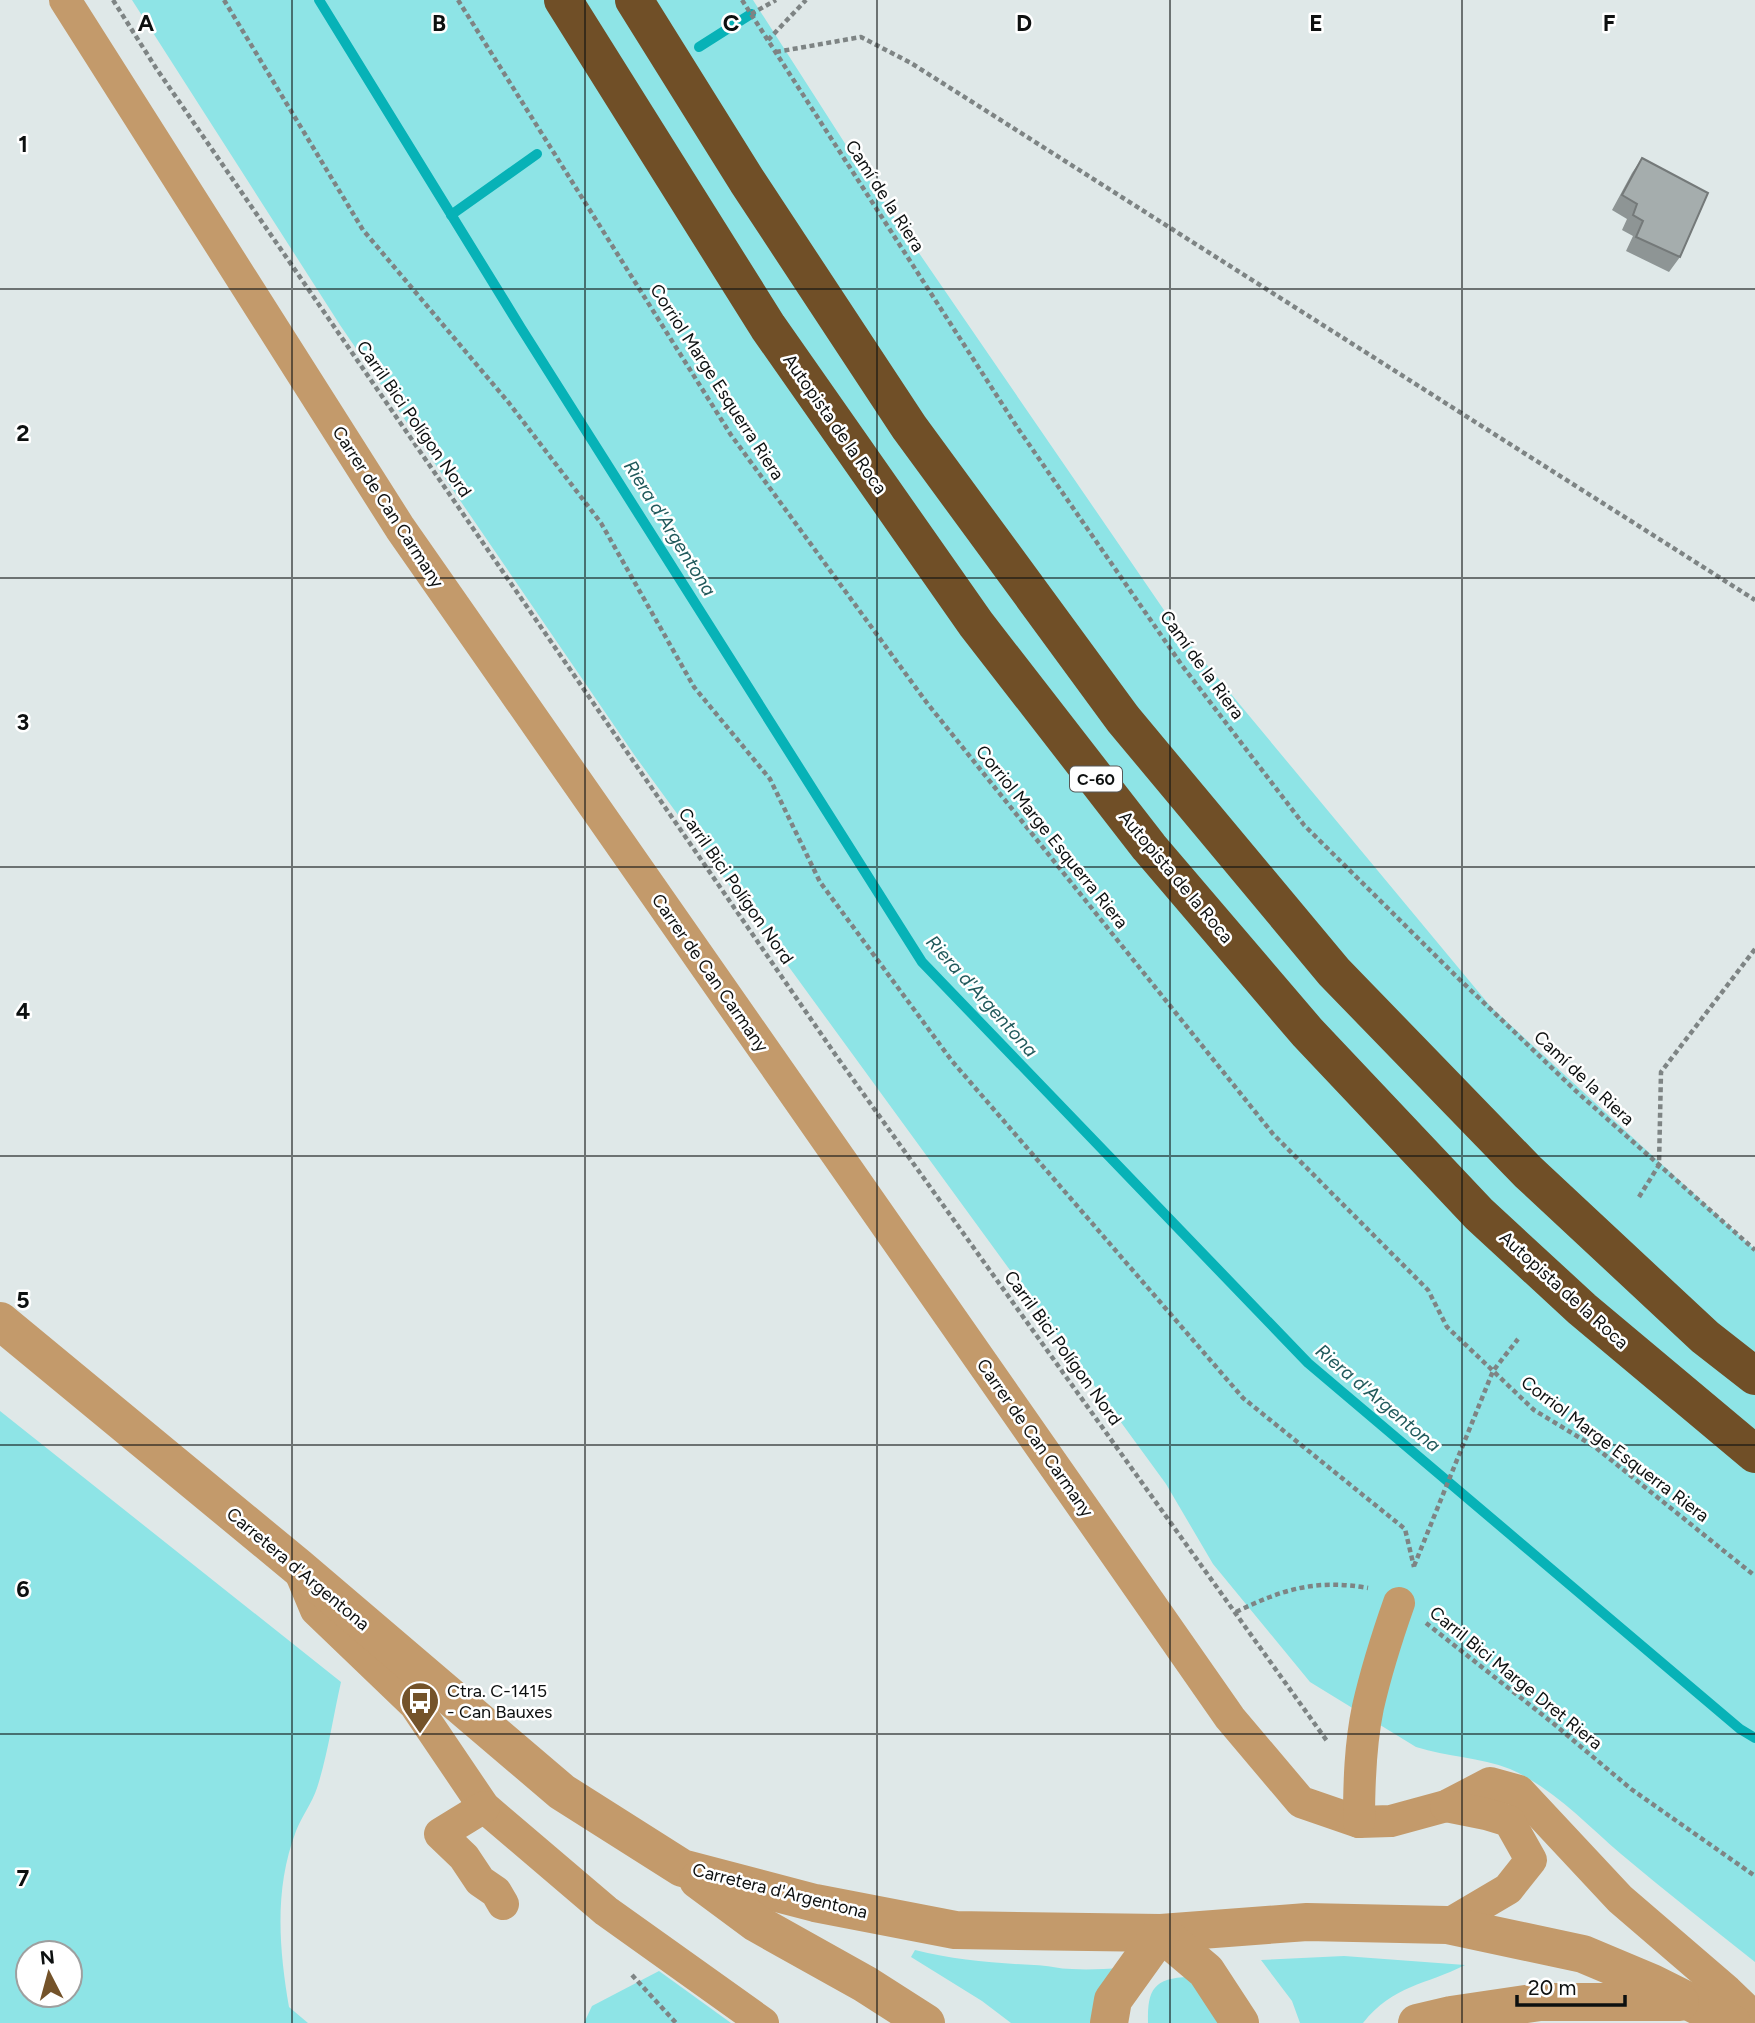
<svg xmlns="http://www.w3.org/2000/svg" width="1755" height="2023" viewBox="0 0 1755 2023" font-family="Figtree,sans-serif">
	<rect width="100%" height="100%" fill="#dfe8e8"/>
	<g fill="#8ee4e6" fill-rule="evenodd">
		<path d="M 132,0 L 753,0 L 862,170 L 1177,629 L 1491,1007 L 1755,1250 L 1755,1962 C 1710,1926 1665,1891 1621,1854 C 1586,1824 1553,1788 1510,1769 C 1480,1757 1447,1757 1416,1747 L 1310,1682 L 1213,1564 L 1166,1484 L 635,756 L 340,325 Z"/>
		<path d="M 0,1411 L 341,1682 C 333,1717 328,1754 317,1788 C 312,1803 302,1816 296,1831 C 274,1889 279,1948 289,2007 L 308,2023 L 0,2023 ZM 28,1953 L 70,1953 L 70,1995 L 28,1995 Z"/>
		<path d="M 915,1950 C 954,1960 993,1963 1034,1965 C 1047,1965 1059,1969 1072,1969 C 1088,1970 1105,1969 1121,1968 L 1098,2023 L 1011,2023 L 982,2001 L 911,1957 Z"/>
		<path d="M 1344,1956 L 1465,1965 C 1426,1985 1393,1985 1363,2023 L 1300,2023 L 1292,2001 L 1261,1960 Z"/>
		<polygon points="659,1971 731,2023 584,2023 592,2006"/>
		<path d="M 1189,1977 L 1227,2023 L 1148,2023 C 1147,1989 1154,1978 1189,1977 Z"/>
	</g>
	<g fill="none" stroke-linecap="round" stroke-linejoin="round">
		<g stroke="#07b2b7" stroke-width="10">
			<polyline points="319,0 521,328 922,962 1308,1363 1740,1729 1755,1738"/>
			<polyline points="699,47 751,14"/>
			<polyline points="451,215 537,154"/>
		</g>
		<g stroke="#7e8484" stroke-width="4.5" stroke-dasharray="5 3.5" stroke-linecap="butt">
			<polyline points="113,0 156,68 837,1057 1327,1741"/>
			<polyline points="224,0 363,230 509,403 601,523 694,687 770,779 820,882 952,1061 1243,1398 1405,1529 1414,1567"/>
			<polyline points="458,0 731,435 927,703 1273,1134 1428,1290 1447,1327 1534,1410 1595,1447 1755,1576"/>
			<polyline points="742,0 1017,427 1181,664 1304,825 1459,979 1578,1093 1755,1250"/>
			<polyline points="751,14 776,0"/>
			<polyline points="768,40 806,0"/>
			<polyline points="776,52 861,37 911,63 1755,600"/>
			<polyline points="1639,1197 1659,1165 1661,1072 1755,949"/>
			<polyline points="1414,1566 1493,1371 1518,1339"/>
			<path d="M 1236,1612 C 1283,1589 1316,1579 1368,1588"/>
			<polyline points="1426,1623 1554,1724 1631,1789 1755,1876"/>
			<polyline points="632,1975 676,2023"/>
		</g>
		<g stroke="#c39a6b" stroke-width="32">
			<polyline points="65,0 400,528 1230,1718 1301,1802 1359,1822 1391,1821 1446,1806 1490,1783 1519,1791 1620,1899 1727,1991 1755,2018"/>
			<polyline points="298,1567 316,1610 415,1705 484,1807 606,1911 763,2023"/>
			<polyline points="1446,1806 1486,1814 1509,1821 1531,1860 1508,1889 1447,1925"/>
			<polyline points="484,1807 440,1834 464,1857 480,1881 496,1892 503,1904"/>
			<path d="M 1359,1822 C 1359,1784 1360,1745 1368,1707 C 1376,1672 1387,1637 1399,1603"/>
		</g>
		<g stroke="#c39a6b" stroke-width="38">
			<polyline points="0,1321 298,1567 562,1792 682,1868 815,1903 955,1930 1161,1933 1307,1922 1447,1925 1583,1954 1652,1983 1732,2023"/>
			<polyline points="698,1880 756,1923 865,1984 926,2023"/>
			<polyline points="1161,1933 1206,1971 1240,2023"/>
			<polyline points="1109,2023 1113,2000 1161,1933"/>
			<polyline points="1417,2023 1451,2015 1540,2002 1680,2002"/>
		</g>
		<g stroke="#704f27" stroke-width="38">
			<polyline points="563,0 768,327 976,624 1149,847 1307,1032 1479,1214 1582,1309 1755,1454"/>
			<polyline points="634,0 747,181 909,427 1123,719 1334,972 1528,1172 1705,1337 1755,1376"/>
		</g>
	</g>
	<polygon fill="#8e9595" points="1642,158 1680,257 1669,272 1626,251 1633,236 1622,230 1627,219 1612,210 1632,173"/>
	<polygon fill="#a5adad" stroke="#747979" stroke-width="2" points="1642,158 1708,193 1680,257 1636,237 1643,221 1633,215 1637,204 1622,195"/>
	<path fill="none" stroke="#0d1010" stroke-width="2" stroke-opacity="0.55" d="M 292,0 L 292,2023M 585,0 L 585,2023M 877,0 L 877,2023M 1170,0 L 1170,2023M 1462,0 L 1462,2023M 0,289 L 1755,289M 0,578 L 1755,578M 0,867 L 1755,867M 0,1156 L 1755,1156M 0,1445 L 1755,1445M 0,1734 L 1755,1734"/>
	<defs>
		<symbol id="bus-pin" viewBox="-11 -11 22 30"><path d="M0 17L-7.5 6A9.5 9.5 0 1 1 7.5 6Z" fill="#74532a" stroke="#fff"/><path d="M-5-6H5V4H4V6H2V4H-2V6H-4V4H-5ZM-3.5-4V0h7V-4ZM-3.5 1.2v1.5H-2V1.2ZM2 1.2v1.5H3.5V1.2Z" fill="#fff"/></symbol>
	</defs>
	<g fill-rule="evenodd">
		<use href="#bus-pin" x="398" y="1679" width="44" height="60"/>
	</g>
	<g text-anchor="middle" dominant-baseline="central" stroke-width="5" stroke-linejoin="round" paint-order="stroke">
		<rect fill="#fff" stroke="#565858" stroke-width="2" x="1070" y="766.5" width="52" height="25" rx="5"/>
		<g font-size="16" font-weight="bold" fill="#0d1010">
			<text x="1096" y="779">C-60</text>
		</g>
		<g font-size="18" fill="#0d1010" stroke="#fff">
			<text transform="translate(885 196) rotate(57)">Camí de la Riera</text>
			<text transform="translate(717 382) rotate(57)">Corriol Marge Esquerra Riera</text>
			<text transform="translate(414 419) rotate(55)">Carril Bici Polígon Nord</text>
			<text transform="translate(835 424) rotate(55)">Autopista de la Roca</text>
			<text transform="translate(388 507) rotate(57)">Carrer de Can Carmany</text>
			<text transform="translate(1202 665) rotate(54)">Camí de la Riera</text>
			<text transform="translate(1052 837) rotate(51)">Corriol Marge Esquerra Riera</text>
			<text transform="translate(1176 877) rotate(50)">Autopista de la Roca</text>
			<text transform="translate(736 886) rotate(55)">Carril Bici Polígon Nord</text>
			<text transform="translate(710 973) rotate(55)">Carrer de Can Carmany</text>
			<text transform="translate(1584 1078) rotate(43)">Camí de la Riera</text>
			<text transform="translate(1564 1290) rotate(42)">Autopista de la Roca</text>
			<text transform="translate(1063 1348) rotate(54)">Carril Bici Polígon Nord</text>
			<text transform="translate(1035 1438) rotate(55)">Carrer de Can Carmany</text>
			<text transform="translate(1615 1449) rotate(37)">Corriol Marge Esquerra Riera</text>
			<text transform="translate(298 1569) rotate(40)">Carretera d'Argentona</text>
			<text transform="translate(1516 1678) rotate(39)">Carril Bici Marge Dret Riera</text>
			<text transform="translate(780 1891) rotate(14)">Carretera d'Argentona</text>
		</g>
		<g font-size="18" fill="#0d1010" stroke="#fff" text-anchor="start">
			<text x="447" y="1691">Ctra. C-1415<tspan x="447" dy="21">- Can Bauxes</tspan></text>
		</g>
		<g font-size="19" font-style="italic" fill="#215a5c" stroke="#fff">
			<text transform="translate(670 528) rotate(58)">Riera d'Argentona</text>
			<text transform="translate(982 996) rotate(48)">Riera d'Argentona</text>
			<text transform="translate(1378 1398) rotate(40)">Riera d'Argentona</text>
		</g>
	</g>
	<g font-size="23" text-anchor="middle" font-weight="bold" fill="#0d1010" stroke="#fff" stroke-width="5" stroke-linejoin="round" paint-order="stroke">
		<text x="146" y="31">A</text>
		<text x="439" y="31">B</text>
		<text x="731" y="31">C</text>
		<text x="1024" y="31">D</text>
		<text x="1316" y="31">E</text>
		<text x="1609" y="31">F</text>
		<text x="23" y="152">1</text>
		<text x="23" y="441">2</text>
		<text x="23" y="730">3</text>
		<text x="23" y="1019">4</text>
		<text x="23" y="1308">5</text>
		<text x="23" y="1597">6</text>
		<text x="23" y="1886">7</text>
	</g>
	<g transform="translate(49 1974) rotate(354)"><circle r="33" fill="#ffffff" stroke="#9e9f9f" stroke-width="2"/>
	<path d="M0-5L12 26L0 18L-12 26Z" fill="#74532a"/>
	<text y="-10" font-size="19" font-weight="bold" text-anchor="middle" fill="#0d1010">N</text>
	</g>
	<path d="M1517 1995v10h108v-10" fill="none" stroke="#0d1010" stroke-width="3.5"/>
	<text x="1528" y="1995" font-size="21" fill="#0d1010" stroke="#ffffff" stroke-width="5" paint-order="stroke">20 m</text>
</svg>
